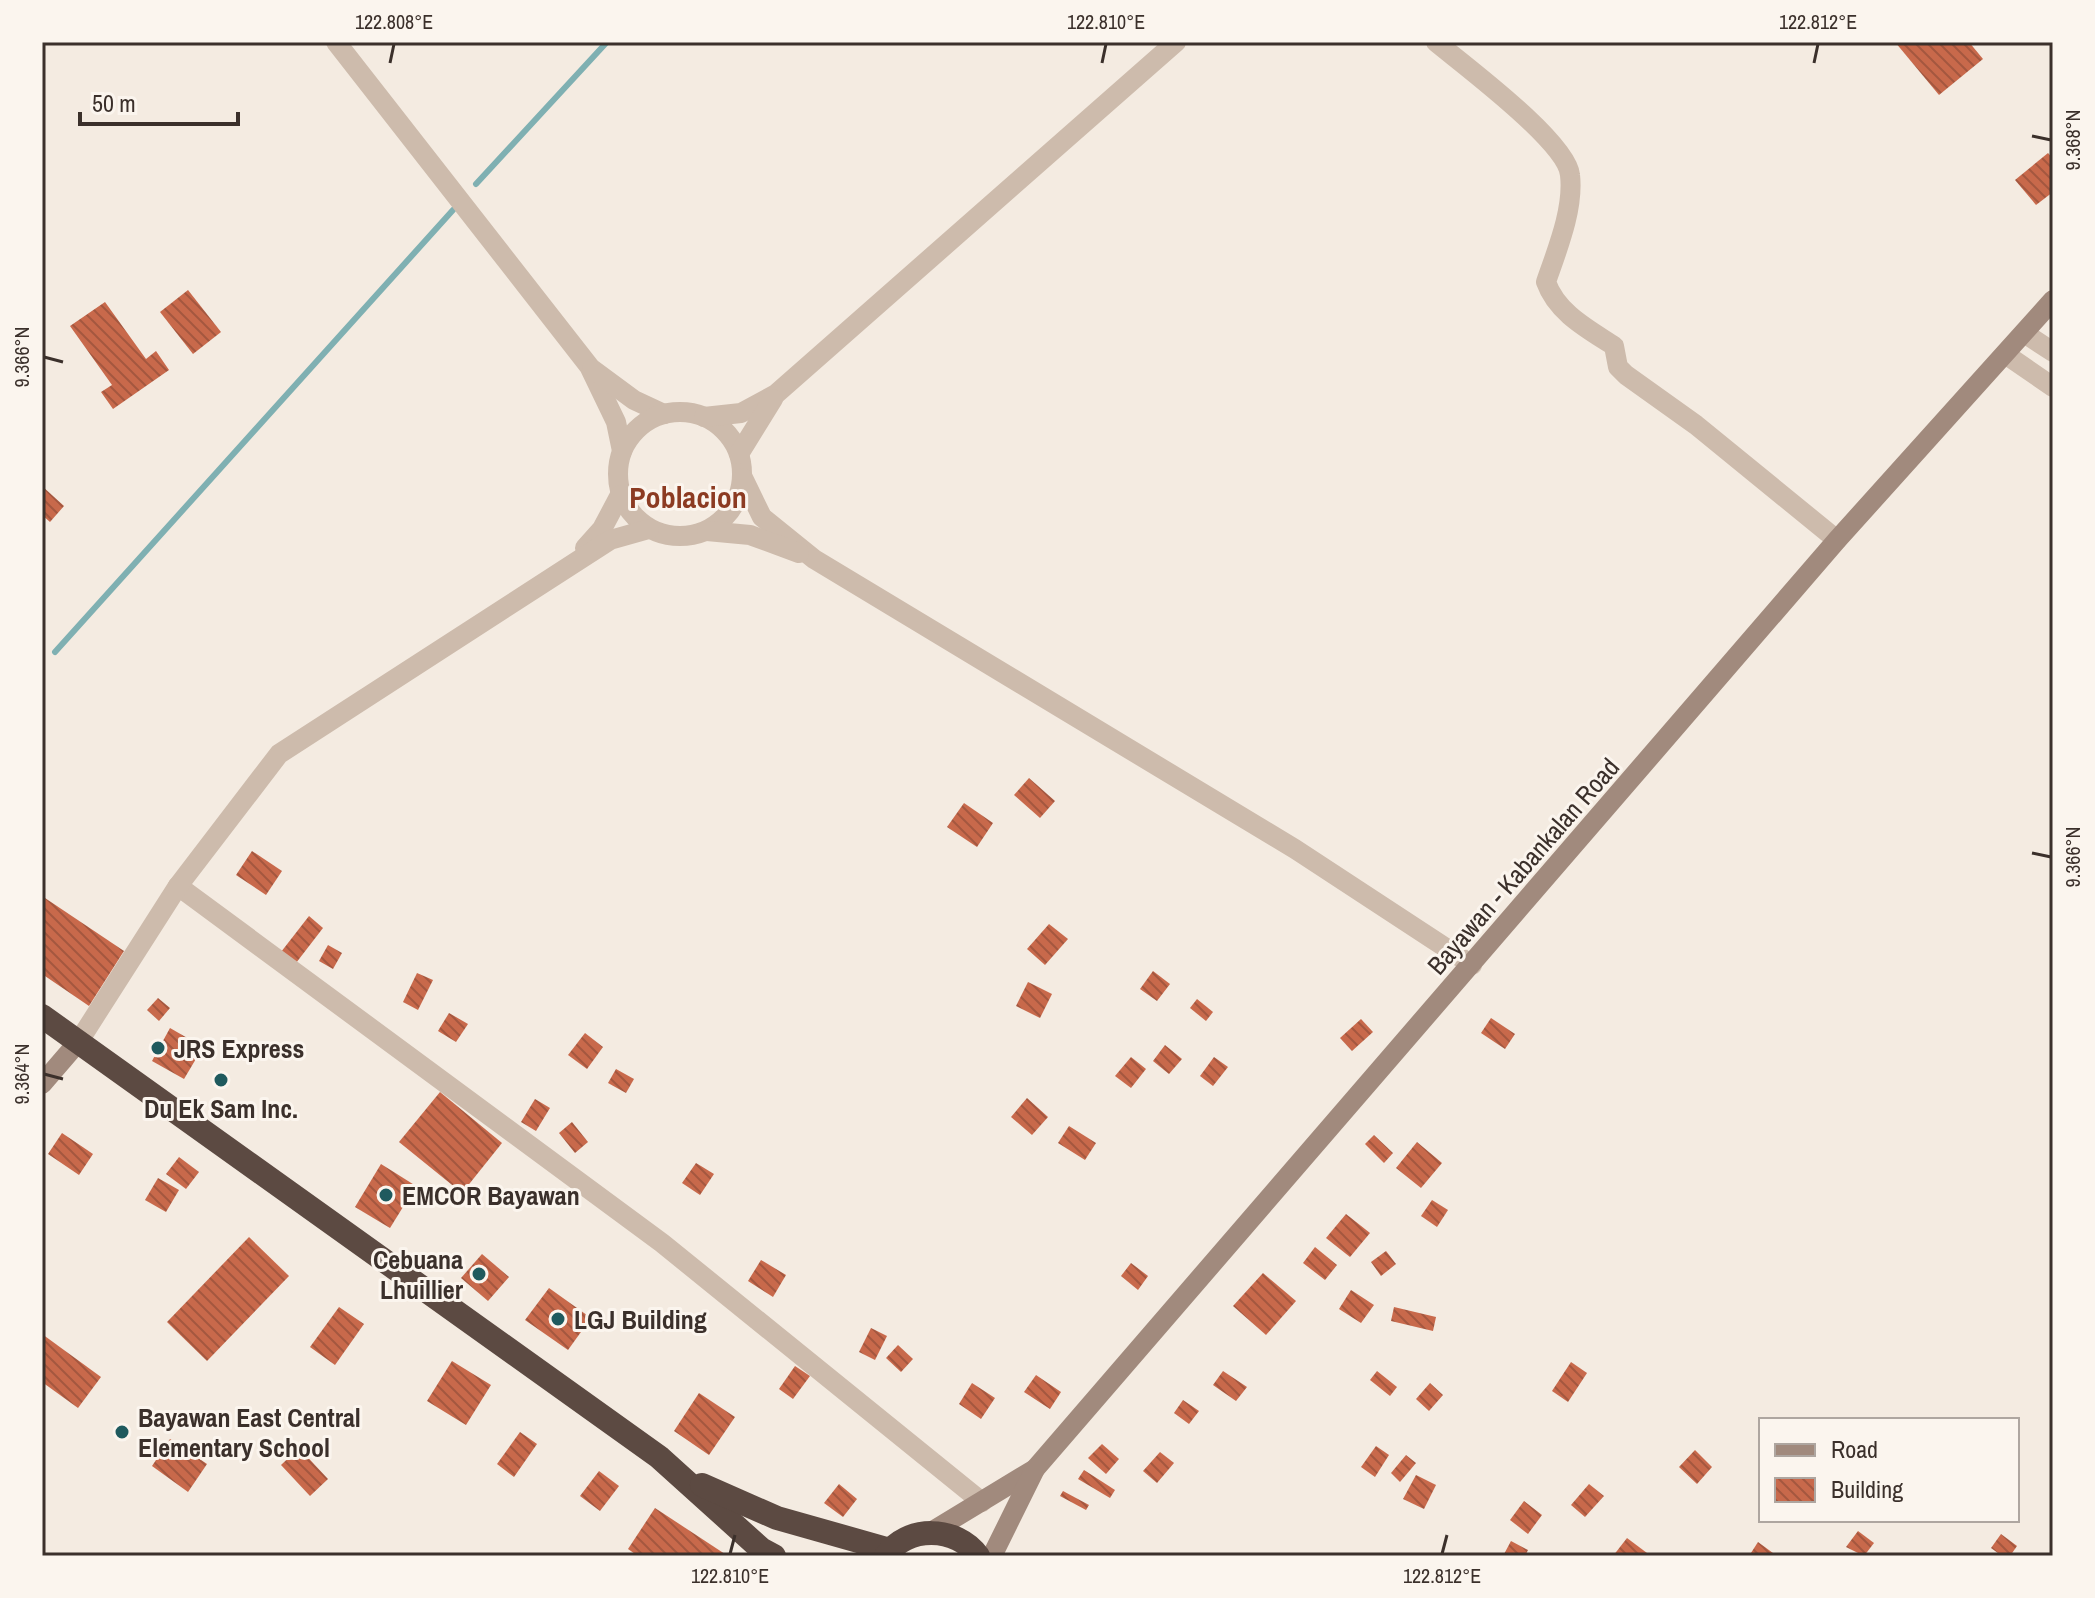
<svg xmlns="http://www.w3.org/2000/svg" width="2095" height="1598" viewBox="0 0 2095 1598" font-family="'Archivo Narrow',sans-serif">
	<defs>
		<pattern id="building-back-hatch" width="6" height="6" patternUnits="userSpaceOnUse" patternTransform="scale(2)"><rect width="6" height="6" fill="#c8694b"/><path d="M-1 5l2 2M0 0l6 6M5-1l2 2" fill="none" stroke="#a4573f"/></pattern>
	</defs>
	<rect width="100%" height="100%" fill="#f4ebe1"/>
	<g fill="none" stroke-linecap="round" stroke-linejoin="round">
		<g stroke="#7fb0b2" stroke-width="6">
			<polyline points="476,184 607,42"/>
			<polyline points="55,652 453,210"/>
		</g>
	</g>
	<g fill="url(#building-back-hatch)">
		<polygon points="1895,42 1969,42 1983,59 1939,95"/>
		<polygon points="2048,153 2053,159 2053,192 2036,205 2015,180"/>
		<polygon points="188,290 221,332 193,354 160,312"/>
		<polygon points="105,302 146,359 156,351 169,370 113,409 101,392 112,385 70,326"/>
		<polygon points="42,486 64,506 50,522 42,515"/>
		<polygon points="1029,778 1055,801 1040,818 1014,795"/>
		<polygon points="964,803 993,823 977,847 947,827"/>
		<polygon points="252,851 282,871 266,895 236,875"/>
		<polygon points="42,896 124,951 89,1006 42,974"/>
		<polygon points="309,916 323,928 296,963 281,952"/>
		<polygon points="1049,924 1068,939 1045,965 1027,949"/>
		<polygon points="328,945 342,953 333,969 319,961"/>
		<polygon points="1153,971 1170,984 1157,1001 1140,989"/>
		<polygon points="417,973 433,980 418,1010 403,1002"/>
		<polygon points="1028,982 1052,994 1040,1018 1016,1006"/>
		<polygon points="158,998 170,1008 159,1021 147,1010"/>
		<polygon points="1197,999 1213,1012 1206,1021 1190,1008"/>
		<polygon points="449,1013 468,1024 456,1042 438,1031"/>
		<polygon points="1491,1018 1515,1034 1505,1049 1481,1033"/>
		<polygon points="1361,1019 1373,1032 1352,1051 1340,1038"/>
		<polygon points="170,1028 203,1047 184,1079 152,1061"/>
		<polygon points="585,1033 603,1047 587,1069 568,1055"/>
		<polygon points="1165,1045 1182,1059 1169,1074 1153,1061"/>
		<polygon points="1131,1057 1146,1069 1131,1088 1115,1076"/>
		<polygon points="1214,1057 1228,1067 1213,1086 1200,1076"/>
		<polygon points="616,1069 634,1079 626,1093 608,1083"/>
		<polygon points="440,1092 502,1143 462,1193 399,1142"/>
		<polygon points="1027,1098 1048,1117 1032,1135 1011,1117"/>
		<polygon points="535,1099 550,1108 536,1131 521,1122"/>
		<polygon points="572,1122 588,1142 575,1153 559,1133"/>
		<polygon points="1069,1126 1096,1143 1085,1160 1058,1143"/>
		<polygon points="62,1133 93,1154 79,1175 48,1154"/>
		<polygon points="1374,1135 1393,1153 1384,1163 1365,1144"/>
		<polygon points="1417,1142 1442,1163 1421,1188 1396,1168"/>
		<polygon points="179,1157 199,1172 186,1189 166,1174"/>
		<polygon points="696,1163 714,1174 700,1195 682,1183"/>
		<polygon points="381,1164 416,1186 390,1228 355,1207"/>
		<polygon points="158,1178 179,1190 166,1212 145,1200"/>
		<polygon points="1432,1200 1448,1210 1437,1227 1421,1216"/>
		<polygon points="1346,1214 1370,1233 1350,1257 1326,1238"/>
		<polygon points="249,1237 289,1276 207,1361 167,1322"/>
		<polygon points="1315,1247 1337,1265 1325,1280 1303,1263"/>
		<polygon points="1386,1251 1396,1264 1381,1276 1371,1262"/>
		<polygon points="482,1254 509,1277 488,1301 461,1278"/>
		<polygon points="761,1260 786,1275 773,1297 748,1281"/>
		<polygon points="1131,1263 1148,1276 1138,1290 1121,1276"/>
		<polygon points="1263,1273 1296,1301 1266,1335 1233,1306"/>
		<polygon points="549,1288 591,1318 568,1350 525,1320"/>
		<polygon points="1351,1290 1374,1305 1361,1323 1339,1309"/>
		<polygon points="339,1307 364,1324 335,1365 310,1347"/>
		<polygon points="1394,1307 1436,1317 1433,1331 1391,1321"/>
		<polygon points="871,1328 887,1336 875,1360 859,1352"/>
		<polygon points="42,1334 101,1377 78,1408 42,1382"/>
		<polygon points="898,1345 913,1359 901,1372 886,1358"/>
		<polygon points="452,1361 491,1385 466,1425 427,1401"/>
		<polygon points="1571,1362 1587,1373 1568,1402 1552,1391"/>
		<polygon points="795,1366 810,1376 793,1399 779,1389"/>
		<polygon points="1223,1371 1247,1387 1236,1401 1213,1385"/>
		<polygon points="1377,1371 1397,1387 1390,1396 1370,1380"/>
		<polygon points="1036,1375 1061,1392 1050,1409 1024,1392"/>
		<polygon points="972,1383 995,1398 981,1419 959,1404"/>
		<polygon points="1430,1383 1443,1395 1429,1411 1416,1399"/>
		<polygon points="699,1393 735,1417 709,1455 674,1431"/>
		<polygon points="1183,1400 1199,1411 1189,1424 1174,1413"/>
		<polygon points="520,1432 537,1444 514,1477 497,1464"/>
		<polygon points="170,1439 207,1464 188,1492 152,1466"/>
		<polygon points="1102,1444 1119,1459 1106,1474 1088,1458"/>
		<polygon points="1376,1446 1389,1455 1375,1477 1361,1467"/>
		<polygon points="299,1448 328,1479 310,1496 281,1465"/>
		<polygon points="1695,1450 1712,1467 1697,1484 1679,1467"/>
		<polygon points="1160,1452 1174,1463 1157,1483 1143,1471"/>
		<polygon points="1406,1455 1416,1463 1400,1482 1391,1473"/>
		<polygon points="1084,1470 1115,1490 1110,1498 1078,1479"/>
		<polygon points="599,1471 619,1486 600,1511 580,1496"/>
		<polygon points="1416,1475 1436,1485 1424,1509 1403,1499"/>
		<polygon points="839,1484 857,1499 843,1517 824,1503"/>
		<polygon points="1589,1484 1604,1496 1585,1517 1571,1505"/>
		<polygon points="1063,1491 1089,1505 1086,1510 1060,1496"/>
		<polygon points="1524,1501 1542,1515 1528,1534 1510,1520"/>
		<polygon points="655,1508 728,1556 638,1556 628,1549"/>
		<polygon points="1858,1531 1874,1543 1864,1556 1846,1547"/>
		<polygon points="2001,1534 2017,1546 2010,1556 2002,1556 1991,1548"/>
		<polygon points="1627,1538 1651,1556 1613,1556"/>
		<polygon points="1511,1541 1528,1550 1525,1556 1503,1556"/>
		<polygon points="1758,1542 1777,1556 1749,1556"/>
	</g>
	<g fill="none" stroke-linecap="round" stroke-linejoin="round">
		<g stroke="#cdbbac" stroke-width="20">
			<polyline points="336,42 589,366 616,422 622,451"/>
			<path d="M 1436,42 C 1465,66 1567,142 1570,175 C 1574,209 1557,250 1546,282 C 1557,313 1588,329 1614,346 L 1618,367 L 1626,375 L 1696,425 L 1837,540"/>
			<polyline points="2024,333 2053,352"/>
			<polyline points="2005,354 2053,387"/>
			<polyline points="592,369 634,400 664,414"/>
			<circle cx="680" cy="474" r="62"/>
			<polyline points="704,417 741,413 776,394 1176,42"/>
			<polyline points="739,454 773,399"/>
			<polyline points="743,478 762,517 814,559 1295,849 1472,965"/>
			<polyline points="707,531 750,535 799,553"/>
			<polyline points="585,548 602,529 620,495"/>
			<polyline points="178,886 662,1243 982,1502"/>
			<polyline points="79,1041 178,886 279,754 610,540 649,529"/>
		</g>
		<g stroke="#a18a7d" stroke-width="20">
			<polyline points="42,1084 79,1041"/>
			<polyline points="931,1532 1035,1469"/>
			<polyline points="992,1556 1035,1469 1837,540 2053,300"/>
		</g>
		<g stroke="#5c4a42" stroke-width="24">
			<polyline points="42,1016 659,1457 761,1549 774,1556"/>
			<polyline points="702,1485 777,1518 890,1550"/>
			<path d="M 886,1556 C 906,1525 957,1526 978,1556"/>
		</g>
	</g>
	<path fill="none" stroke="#3b302b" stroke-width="3" d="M 390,63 L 394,44M 1102,63 L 1106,44M 1814,63 L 1818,44M 2032,136 L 2051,140M 44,357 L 63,362M 2032,853 L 2051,857M 44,1074 L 63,1079M 730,1554 L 735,1535M 1442,1554 L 1447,1535"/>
	<g fill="#1f5a5e" stroke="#fbf5ee" stroke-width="3">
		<circle cx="158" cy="1048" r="8"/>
		<circle cx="221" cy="1080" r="8"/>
		<circle cx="386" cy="1195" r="8"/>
		<circle cx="479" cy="1274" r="8"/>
		<circle cx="558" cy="1319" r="8"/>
		<circle cx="122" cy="1432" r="8"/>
	</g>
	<g text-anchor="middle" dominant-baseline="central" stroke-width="6" stroke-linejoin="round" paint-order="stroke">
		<g font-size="26" fill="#3b302b" stroke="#fbf5ee">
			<text transform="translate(1523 866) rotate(-49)">Bayawan - Kabankalan Road</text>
		</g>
		<g font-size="26" font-weight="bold" fill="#3b302b" stroke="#fbf5ee" text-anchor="start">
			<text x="174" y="1048">JRS Express</text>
			<text x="221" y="1108" text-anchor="middle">Du Ek Sam Inc.</text>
			<text x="402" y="1195">EMCOR Bayawan</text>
			<text x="463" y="1259" text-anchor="end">Cebuana<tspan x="463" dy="30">Lhuillier</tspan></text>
			<text x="574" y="1319">LGJ Building</text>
			<text x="138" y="1417">Bayawan East Central<tspan x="138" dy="30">Elementary School</tspan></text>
		</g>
		<g font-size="30" font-weight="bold" fill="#8c3b22" stroke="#fbf5ee">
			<text x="688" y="497">Poblacion</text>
		</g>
	</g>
	<rect width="2095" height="1598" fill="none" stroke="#fbf5ee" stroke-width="88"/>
	<rect x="1759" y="1418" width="260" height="104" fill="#fbf5ee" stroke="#aea6a0" stroke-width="2"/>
	<rect x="1775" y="1444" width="40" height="12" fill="#a18a7d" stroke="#aea6a0" stroke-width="2"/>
	<text x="1831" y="1458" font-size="24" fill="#3b302b">Road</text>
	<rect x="1775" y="1478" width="40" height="24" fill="url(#building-back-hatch)" stroke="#aea6a0" stroke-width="2"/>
	<text x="1831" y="1498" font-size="24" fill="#3b302b">Building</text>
	<path d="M80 112v12h158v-12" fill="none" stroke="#3b302b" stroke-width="4"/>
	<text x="92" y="112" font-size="24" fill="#3b302b" stroke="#fbf5ee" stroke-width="6" paint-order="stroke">50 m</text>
	<rect x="44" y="44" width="2007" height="1510" fill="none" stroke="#3b302b" stroke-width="3"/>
	<g font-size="20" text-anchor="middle" fill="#3b302b">
		<text x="394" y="29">122.808°E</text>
		<text x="1106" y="29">122.810°E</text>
		<text x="1818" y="29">122.812°E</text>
		<text transform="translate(2073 140) rotate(-90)" y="7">9.368°N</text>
		<text transform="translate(22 357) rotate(-90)" y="7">9.366°N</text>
		<text transform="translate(2073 857) rotate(-90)" y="7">9.366°N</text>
		<text transform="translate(22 1074) rotate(-90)" y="7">9.364°N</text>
		<text x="730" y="1583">122.810°E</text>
		<text x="1442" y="1583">122.812°E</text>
	</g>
</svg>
